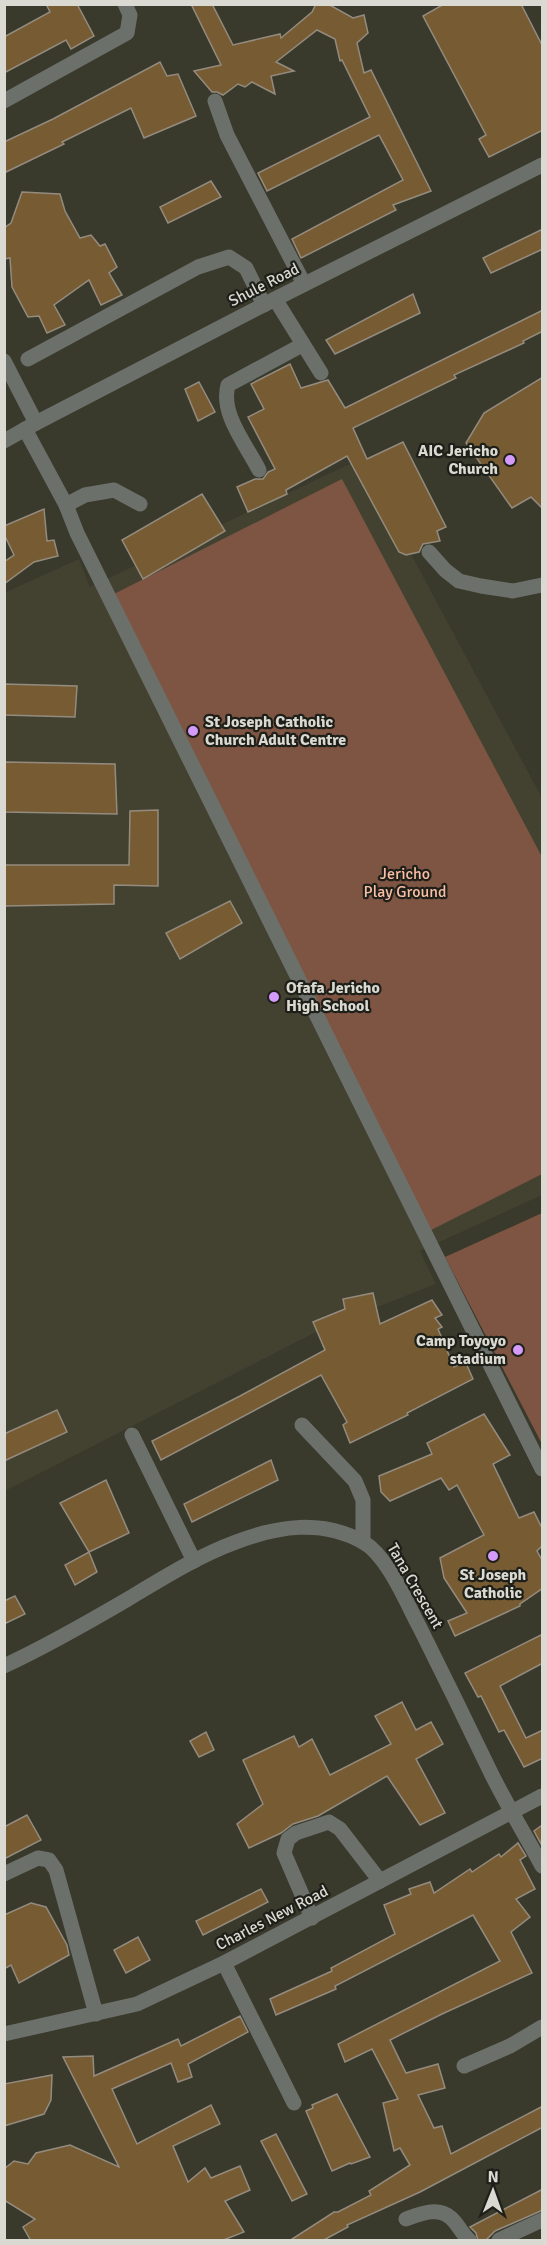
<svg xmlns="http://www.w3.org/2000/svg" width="547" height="2245" viewBox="0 0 547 2245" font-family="Signika,sans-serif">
	<rect width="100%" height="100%" fill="#39392c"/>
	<polygon fill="#434230" points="360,459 542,798 542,1195 420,1251 436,1284 324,1328 5,1491 4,593 79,559 90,587"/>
	<g fill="#7e5542">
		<polygon points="342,479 542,857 542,1174 429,1231 110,596"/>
		<polygon points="542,1213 542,1444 445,1257"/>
	</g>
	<g fill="#775c33" stroke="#948b7f" stroke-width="1.5">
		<polygon points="46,4 77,4 94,36 71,49 66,40 4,73 4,37 50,12"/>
		<polygon points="191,4 212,4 233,45 280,34 281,38 312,12 316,4 328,4 353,18 364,15 368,33 357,43 364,73 371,70 431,191 393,205 396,210 301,258 292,239 403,180 379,135 267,191 258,173 370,117 342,60 340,61 335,39 317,30 276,62 294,71 271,76 275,94 252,82 245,87 238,84 223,95 217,92 212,92 194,71 221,65"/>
		<polygon points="444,4 521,4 543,47 543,130 489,157 479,139 486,135 423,16"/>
		<polygon points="160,62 167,76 178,74 196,116 144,138 131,108 62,142 64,144 4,173 4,142 53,119"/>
		<polygon points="211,181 221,197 168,223 160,207"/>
		<polygon points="22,192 60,194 65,211 80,238 91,235 100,246 105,244 117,267 109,273 122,295 101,305 89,280 54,305 65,325 47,333 39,316 28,317 12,287 10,258 4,259 4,228 11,223"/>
		<polygon points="543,229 543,249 491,273 483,258"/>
		<polygon points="413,294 420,313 335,354 326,340"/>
		<polygon points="543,310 543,331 523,341 524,343 454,375 456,378 353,428 367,459 403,442 446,527 437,531 440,541 423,544 419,552 406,555 399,552 347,456 286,490 287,494 248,512 237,487 255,479 263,479 268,472 275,469 248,417 264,409 251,384 290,364 301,388 328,380 345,408"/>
		<polygon points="543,377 543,509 531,497 512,508 466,443 484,413"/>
		<polygon points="199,382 215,412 198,421 185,389"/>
		<polygon points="202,494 225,531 143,579 122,540"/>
		<polygon points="44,509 47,541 54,540 58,556 34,562 4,584 4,562 14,555 4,534 4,526"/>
		<polygon points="4,684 77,686 75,717 4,715"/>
		<polygon points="4,762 115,764 117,814 4,812"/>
		<polygon points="158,810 158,886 114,885 114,904 4,906 4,865 129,865 130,811"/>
		<polygon points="230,901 242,923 180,959 166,933"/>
		<polygon points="373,1293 380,1324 432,1300 442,1315 435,1318 442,1327 438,1329 454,1367 465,1361 473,1379 407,1413 408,1415 350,1443 343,1425 347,1422 321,1375 161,1460 152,1441 240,1396 325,1350 313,1322 345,1309 343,1299"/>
		<polygon points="57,1410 67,1432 4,1461 4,1434"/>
		<polygon points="484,1414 510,1455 493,1464 519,1518 534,1512 543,1530 543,1545 537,1551 543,1562 543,1588 520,1604 520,1606 455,1636 448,1621 467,1613 444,1578 440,1558 484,1535 457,1485 449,1490 441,1478 390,1501 381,1492 379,1476 432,1454 427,1443"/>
		<polygon points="271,1460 278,1480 192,1522 184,1504"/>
		<polygon points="106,1480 129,1533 89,1552 60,1503"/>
		<polygon points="89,1552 97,1572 75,1585 65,1565"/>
		<polygon points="15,1596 25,1614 4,1624 4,1601"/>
		<polygon points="543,1634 543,1663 500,1686 526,1738 543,1730 543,1758 524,1767 504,1730 499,1732 481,1696 478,1697 465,1673"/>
		<polygon points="402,1702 416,1730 431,1722 443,1744 416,1759 445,1813 420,1825 387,1776 318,1816 293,1824 281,1833 249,1848 237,1824 263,1804 243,1760 294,1736 299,1747 312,1739 330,1775 391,1744 375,1716"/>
		<polygon points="206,1732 214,1750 199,1757 190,1741"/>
		<polygon points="27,1815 41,1840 4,1859 4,1827"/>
		<polygon points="541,1826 543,1828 541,1844 534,1831"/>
		<polygon points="518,1843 526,1856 520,1860 535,1889 516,1899 530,1917 511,1932 532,1973 442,2014 390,2040 406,2073 438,2064 445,2088 418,2095 434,2128 442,2126 451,2154 543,2106 543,2127 420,2192 347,2225 348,2227 322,2241 289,2241 334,2212 338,2212 371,2195 369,2191 410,2165 400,2148 394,2151 383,2103 398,2099 372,2049 345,2062 338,2044 500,1961 473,1915 335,1986 336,1989 276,2015 270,1999 332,1971 331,1968 395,1934 384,1905 411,1894 409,1889 430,1882 434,1893 470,1869 472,1872 499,1854 501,1857"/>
		<polygon points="261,1889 268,1902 203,1935 196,1921"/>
		<polygon points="31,1903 46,1907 67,1945 69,1955 19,1983 11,1965 4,1969 4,1915"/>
		<polygon points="138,1937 150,1960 126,1973 114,1950"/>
		<polygon points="240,2016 248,2032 188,2064 192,2077 178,2082 171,2063 112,2089 137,2144 211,2105 220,2124 173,2146 188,2182 205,2168 211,2178 240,2166 250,2190 225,2201 244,2232 221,2241 31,2241 23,2227 35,2219 4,2200 4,2169 14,2161 28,2164 36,2153 70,2145 119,2167 63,2057 93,2056 94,2076 178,2039 181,2046"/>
		<polygon points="52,2075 51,2100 44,2114 4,2126 4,2084"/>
		<polygon points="337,2094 370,2157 351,2164 350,2163 332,2171 306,2111 313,2108 312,2105"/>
		<polygon points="276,2134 307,2194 292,2201 261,2141"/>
		<polygon points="543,2189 543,2210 495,2231 485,2241 478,2241 476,2233 470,2227"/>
	</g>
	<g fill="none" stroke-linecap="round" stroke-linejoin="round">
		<g stroke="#6c706b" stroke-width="15">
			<polyline points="4,101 127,33 130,15 125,4"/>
			<polyline points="215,101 227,135 304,284"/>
			<polyline points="275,299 321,373"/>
			<polyline points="28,359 198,267 229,257 246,268 264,305"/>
			<polyline points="4,361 36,423"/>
			<polyline points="25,429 66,505 77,533 542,1469"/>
			<polyline points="4,441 36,423 275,299 542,165"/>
			<path d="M 259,470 C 246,444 220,414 228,385 L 302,345"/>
			<polyline points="66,505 85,495 114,490 140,504"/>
			<polyline points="429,552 445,570 459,581 481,586 513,591 542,585"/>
			<polyline points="302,1425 355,1481 363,1500 363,1542"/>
			<polyline points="132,1435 194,1561"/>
			<path d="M 4,1666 C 47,1646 87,1623 128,1599 C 163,1578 198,1556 236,1542 C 278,1526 322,1519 363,1542 C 388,1556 407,1604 420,1628 C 444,1676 467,1723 490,1771 C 506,1804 525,1834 542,1866"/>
			<polyline points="4,1874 38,1858 49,1860 56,1870 96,2014"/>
			<polyline points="312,1918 284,1853 288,1839 296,1833 329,1822 340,1829 380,1881"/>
			<polyline points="224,1963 294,2103"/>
			<polyline points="4,2034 137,2004 224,1963 542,1796"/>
			<polyline points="464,2066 510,2046 542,2027"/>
			<path d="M 406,2219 C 420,2214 438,2206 451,2218 C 458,2224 462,2234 469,2240"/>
			<polyline points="499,2240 542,2220"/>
		</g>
	</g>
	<g fill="#d59bfa" stroke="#1f1f1a" stroke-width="2">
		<circle cx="510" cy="460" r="6"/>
		<circle cx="193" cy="731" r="6"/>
		<circle cx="274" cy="997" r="6"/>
		<circle cx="518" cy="1350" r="6"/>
		<circle cx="493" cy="1556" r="6"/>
	</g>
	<g text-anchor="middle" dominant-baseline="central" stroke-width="4.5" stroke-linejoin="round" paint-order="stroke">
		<g font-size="16" fill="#dadad2" stroke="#1f1f1a">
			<text transform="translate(264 285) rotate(-27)">Shule Road</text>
			<text transform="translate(415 1586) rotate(60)">Tana Crescent</text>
			<text transform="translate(272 1918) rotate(-27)">Charles New Road</text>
		</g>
		<g font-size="16" font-weight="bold" fill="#dadad2" stroke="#1f1f1a" text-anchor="end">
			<text x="498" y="451">AIC Jericho<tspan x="498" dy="18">Church</tspan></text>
			<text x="205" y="722" text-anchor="start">St Joseph Catholic<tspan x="205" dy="18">Church Adult Centre</tspan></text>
			<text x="286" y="988" text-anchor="start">Ofafa Jericho<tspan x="286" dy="18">High School</tspan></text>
			<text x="506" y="1341">Camp Toyoyo<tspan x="506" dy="18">stadium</tspan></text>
			<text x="493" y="1575" text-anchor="middle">St Joseph<tspan x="493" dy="18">Catholic</tspan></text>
		</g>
		<g font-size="16" fill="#fabfa4" stroke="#1f1f1a">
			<text x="405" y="874">Jericho<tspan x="405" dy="18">Play Ground</tspan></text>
		</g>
	</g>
	<rect width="547" height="2245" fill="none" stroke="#dadad2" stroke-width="12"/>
	<g transform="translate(493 2191) rotate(1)" stroke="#1f1f1a" stroke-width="4.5" paint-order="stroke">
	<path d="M0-4.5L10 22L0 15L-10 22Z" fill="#dadad2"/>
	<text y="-9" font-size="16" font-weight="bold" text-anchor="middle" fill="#dadad2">N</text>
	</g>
</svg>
